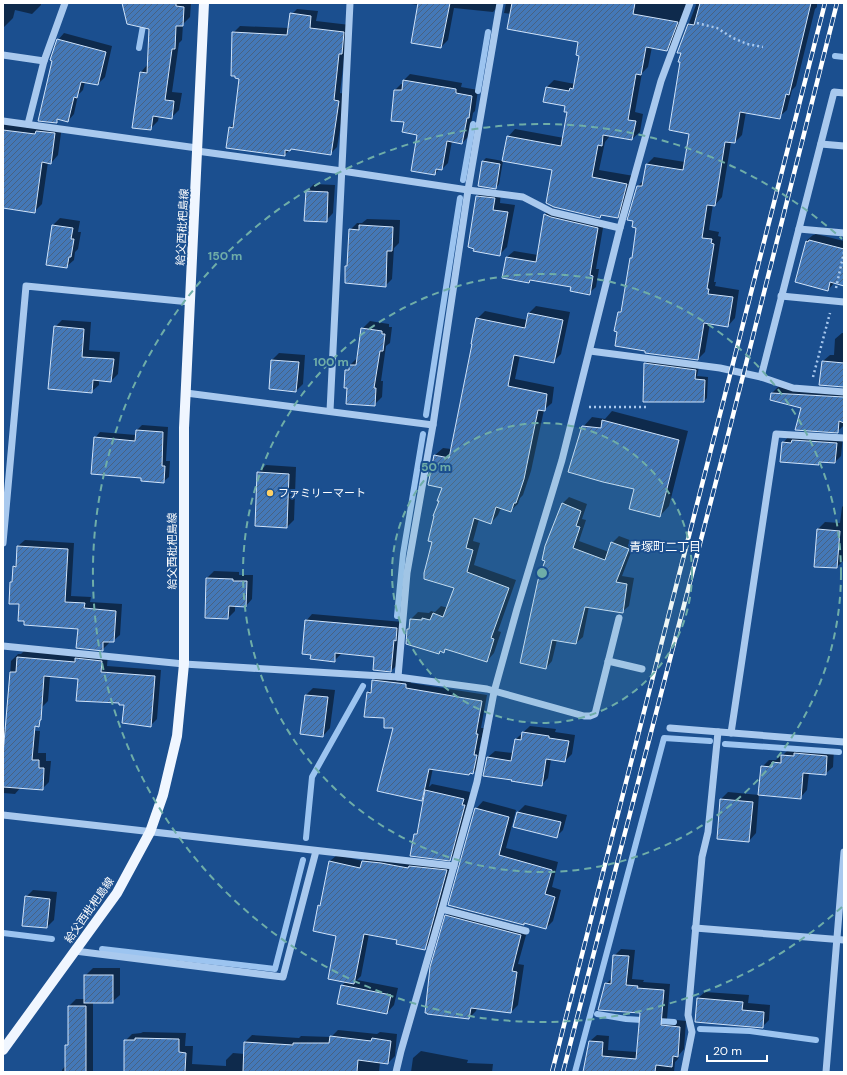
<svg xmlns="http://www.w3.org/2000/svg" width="847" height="1075" viewBox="0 0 847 1075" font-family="'DM Sans','Noto Sans JP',sans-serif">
	<defs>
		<pattern id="building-hatch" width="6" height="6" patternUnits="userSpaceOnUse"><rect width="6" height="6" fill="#4478b7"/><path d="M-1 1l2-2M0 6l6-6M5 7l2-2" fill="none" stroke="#486282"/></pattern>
	</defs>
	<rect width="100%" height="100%" fill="#1b4f8f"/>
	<g fill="#0007">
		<polygon points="3,3 41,3 41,5 32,14 15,10 13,18 4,27 3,26"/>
		<polygon points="123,3 191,3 190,17 183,24 182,40 179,43 172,92 182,93 179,110 171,118 159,116 158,121 150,129 133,127 141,72 148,64 150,28"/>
		<polygon points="411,3 501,3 493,12 454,8 448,40 441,47 419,5 411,4"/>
		<polygon points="506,3 689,3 674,42 667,50 652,47 648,67 642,73 635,112 643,114 640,132 632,139 609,135 609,137 605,142 599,170 634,176 625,210 617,217 602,214 600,217 553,169 503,161 499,184 496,188 483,161 486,158 503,161 508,137 515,129 564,138 568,111 566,105 546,88 554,80 575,84 581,55 579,41 511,14 504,13"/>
		<polygon points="695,3 817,3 817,7 815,9 796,86 792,90 787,110 779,117 746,112 742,135 735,142 731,142 722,197 715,205 713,204 709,230 719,232 718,236 721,237 714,282 716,282 715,286 739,290 735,318 728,326 710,323 705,352 698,359 646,350 618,331 619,312 623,308 631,258 633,256 637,227 638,186 644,180 647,164 654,157 685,162 690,133 682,53 678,52 696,5"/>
		<polygon points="297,9 318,11 316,21 350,25 345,50 340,93 346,94 337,147 330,154 292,148 284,155 230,128 234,123 240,78 233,33 240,26 289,28 290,16"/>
		<polygon points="64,33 112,46 105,77 98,84 85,82 83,90 78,95 74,114 68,121 60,119 56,122 58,40"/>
		<polygon points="410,74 462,83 461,87 478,90 475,111 473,113 469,136 462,143 452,141 448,163 442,169 439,169 435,174 418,134 405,121 395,90 401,84 403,84 404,80"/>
		<polygon points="3,122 62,126 58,155 51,163 48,162 42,204 35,211 3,207"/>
		<polygon points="314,184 335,185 333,213 326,221 307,191"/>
		<polygon points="484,189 501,191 500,203 515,205 507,247 499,255 475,248 477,197"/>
		<polygon points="552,208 558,211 604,222 596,269 599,269 596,287 589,293 572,286 531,280 529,282 507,257 514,251 538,255 545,214"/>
		<polygon points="60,218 80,221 78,232 81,232 78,249 75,252 74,260 66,267 53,225"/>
		<polygon points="367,219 400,220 399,243 394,248 392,279 385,286 346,266 348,265 350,230 357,223 362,223"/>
		<polygon points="816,234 844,241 844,285 835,282 828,290 806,241 813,235 814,235"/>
		<polygon points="536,306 570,312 561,354 553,362 520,355 515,379 554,387 552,403 544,410 531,471 523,495 520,498 518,504 510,511 501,508 498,515 491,523 479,519 473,541 480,543 474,565 516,580 498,631 501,632 494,653 487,661 447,648 444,651 442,651 439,653 408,629 410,627 411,619 418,612 429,613 431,611 435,612 441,606 448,608 456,587 434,541 443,487 429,484 435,455 443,448 451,449 477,319 485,311 527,320 529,313"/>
		<polygon points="62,320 91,322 89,350 120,352 118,374 111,381 99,380 99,385 91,392 55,327"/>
		<polygon points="370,321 389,324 389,327 392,327 390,343 386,346 381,381 383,381 382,397 374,405 348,387 346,371 350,367 350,365 357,358 362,329"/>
		<polygon points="842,333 844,333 844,386 823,361 830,355 834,355 835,339"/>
		<polygon points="279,353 305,355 303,384 296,391 272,360"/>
		<polygon points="649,360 699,367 697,376 708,377 707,398 704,401 645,364"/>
		<polygon points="779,386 844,390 844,425 837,432 802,407 772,393"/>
		<polygon points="612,411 688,431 669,506 660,516 583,427 592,417 605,419"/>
		<polygon points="142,425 168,427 166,461 170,461 169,477 163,482 95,438 100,432 136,435 137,430"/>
		<polygon points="789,436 843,436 841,456 835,462 821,461 818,464 783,443"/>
		<polygon points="266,465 296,467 294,520 287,527 258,473"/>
		<polygon points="569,497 587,504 582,519 586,520 579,541 609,552 612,543 619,536 635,542 622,576 634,578 629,606 622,612 589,606 583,637 576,643 557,640 552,661 546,668 546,561 562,504"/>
		<polygon points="844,505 844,560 837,567 818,529 825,522 840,523 842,507"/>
		<polygon points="25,540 74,543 71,596 91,597 90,602 122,604 120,635 113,641 109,641 109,643 102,650 79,628 20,603 11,583 13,580 14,567 17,564 18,546"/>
		<polygon points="214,571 239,572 239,575 253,575 252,599 246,606 235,606 235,611 228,618 207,578"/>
		<polygon points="312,614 403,622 398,664 391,671 375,656 341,653 341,654 334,661 312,654 306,621"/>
		<polygon points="25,650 108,654 107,666 161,670 157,719 150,726 125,704 120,702 79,678 50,676 48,701 41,708 8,706 11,661 18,654 21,654"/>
		<polygon points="379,675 412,678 411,683 487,695 481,728 484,728 479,749 482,750 479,767 473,773 433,768 429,787 432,784 470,792 469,798 472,798 457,852 450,859 415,834 418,831 424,798 422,800 394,728 385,717 368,693 372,688 373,681"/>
		<polygon points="313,688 335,690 330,728 323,736 306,695"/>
		<polygon points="530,726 556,729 555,732 575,735 572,754 565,761 551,759 548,778 541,785 488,757 495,751 513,753 516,739"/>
		<polygon points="3,729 40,731 38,753 46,753 46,761 51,761 49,782 42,789 21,787 15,794 3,793"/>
		<polygon points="802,747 834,749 833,767 825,774 809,773 807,790 800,798 759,794 756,833 749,841 721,799 728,792 759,795 762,767 769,760 776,760 780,756 782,756 789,749 799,749"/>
		<polygon points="483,801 516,810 506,848 558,862 552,887 561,890 553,921 546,928 525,923 524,924 476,809"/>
		<polygon points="525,805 567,815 563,830 556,837 515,827 518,812"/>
		<polygon points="369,854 454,864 431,942 425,949 398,939 369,934 361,976 357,980 398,988 394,1005 387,1013 342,986 346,981 338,935 319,906 321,904 330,861 337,855 363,861"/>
		<polygon points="33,890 57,892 54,920 47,927 26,897"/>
		<polygon points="454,908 528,928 518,964 524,965 518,1005 511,1012 477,1008 476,1011 469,1018 446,916"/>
		<polygon points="621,949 635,950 632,979 644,980 643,982 670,984 667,1019 686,1021 684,1049 679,1055 678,1059 675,1062 674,1072 584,1072 590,1041 597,1035 609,1036 608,1050 637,1052 641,1012 606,984 613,977 614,956"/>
		<polygon points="93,968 120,968 120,995 112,1002 93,1002 93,1072 62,1072 62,1070 66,1065 66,1045 69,1042 69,1006 76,999 85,999 85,976"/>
		<polygon points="705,992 749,995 748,1003 770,1005 769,1020 762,1027 698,998"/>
		<polygon points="338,1030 377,1034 380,1032 397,1034 395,1056 388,1063 380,1062 379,1072 125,1072 125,1041 132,1034 141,1033 143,1032 186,1033 185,1046 193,1046 192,1064 226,1066 226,1060 233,1053 245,1054 245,1042 252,1035 299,1038 301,1036 331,1037"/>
		<polygon points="421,1051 468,1060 467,1063 493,1064 492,1072 411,1072 413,1058"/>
	</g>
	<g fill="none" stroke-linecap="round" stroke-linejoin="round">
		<g stroke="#9cc4f0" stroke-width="6">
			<polyline points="139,48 144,20"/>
			<polyline points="835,56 844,57"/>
			<polyline points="478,91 488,32"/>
			<polyline points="463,180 473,124"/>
			<polyline points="426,415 460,198"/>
			<polyline points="397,616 403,554 423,434"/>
			<polyline points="725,744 839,752"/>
			<polyline points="306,838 312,777 363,686"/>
			<polyline points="3,933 52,939"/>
			<polyline points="102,949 275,969 303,860"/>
			<polyline points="597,1014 626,1019 674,1022"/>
			<polyline points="700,1029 750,1031 816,1040"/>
			<polyline points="575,1072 664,738 710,741"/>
		</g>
	</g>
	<g fill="url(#building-hatch)" stroke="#cfe3fa">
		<polygon points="122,3 176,3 176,6 184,7 183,26 176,26 175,49 172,49 165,100 174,101 172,119 153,116 151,130 132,128 140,72 147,73 149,29 127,24"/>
		<polygon points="418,3 450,3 441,48 411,43"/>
		<polygon points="512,3 635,3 633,14 678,22 667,51 646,47 641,75 636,74 628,120 636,121 632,140 603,135 602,146 598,145 592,177 627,184 618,218 601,215 600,218 554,207 546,203 552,170 502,161 507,136 561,146 567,112 564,112 565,106 543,102 546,87 569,91 570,88 573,89 579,56 576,55 578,42 507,29"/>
		<polygon points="700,3 811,3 789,95 786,94 780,119 740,112 735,143 725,142 715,206 707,205 702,238 712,239 711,243 714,244 707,289 709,289 708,294 733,297 728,327 704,323 698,360 645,353 645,351 615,346 617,332 614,331 618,312 621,312 630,258 632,258 636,228 632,227 633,221 627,220 637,186 642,186 646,164 683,170 689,134 669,130 680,62 678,62 681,53 677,53 688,24 694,25"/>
		<polygon points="290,13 311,16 310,28 344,32 342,54 339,54 334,100 339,101 331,155 291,149 290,151 285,150 285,156 226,148 229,127 233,128 239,79 235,78 235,76 231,76 232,32 287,35"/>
		<polygon points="57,39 106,52 98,85 81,82 77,98 74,97 68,122 57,119 57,123 38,121 52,61 50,60"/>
		<polygon points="403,80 456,89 456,93 472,96 469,118 467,118 462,144 447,141 442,170 436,169 435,175 411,171 417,135 402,132 404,122 391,121 394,90 402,90"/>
		<polygon points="3,130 35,134 36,131 55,133 51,164 42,162 35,213 3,208"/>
		<polygon points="482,161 500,164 496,189 478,186"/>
		<polygon points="306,191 328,192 327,222 304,221"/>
		<polygon points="476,196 495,198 493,210 508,212 500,256 473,251 474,249 468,247"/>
		<polygon points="544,214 551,217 598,228 590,275 593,276 590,295 570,291 571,287 530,280 529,283 502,278 506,257 536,262"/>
		<polygon points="52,225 73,228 71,239 74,239 71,257 69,257 67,268 46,265"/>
		<polygon points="359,225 393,227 392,251 387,251 386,287 345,283 345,266 347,266 349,229 359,230"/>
		<polygon points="809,240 844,249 844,286 830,282 828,291 795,282 806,241 808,242"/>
		<polygon points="528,313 563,320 554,363 514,355 508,386 547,394 545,411 538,410 524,479 516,503 514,503 511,512 496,507 491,524 474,518 466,548 473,550 467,572 509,588 491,638 494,639 487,662 445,649 444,653 440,651 439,654 406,644 407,629 409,629 410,619 422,620 422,618 430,620 433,613 443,617 454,588 424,579 424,573 432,542 428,541 434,516 433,516 439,501 437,501 442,488 428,485 434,455 449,458 472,344 471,344 476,318 525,328"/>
		<polygon points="54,326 84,329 82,357 114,359 111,382 93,380 92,393 48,389"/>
		<polygon points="361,328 382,331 382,334 385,334 383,351 380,351 374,388 376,388 375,406 346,404 347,388 344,388 345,370 349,370 349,365 356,365"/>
		<polygon points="271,360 299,362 296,392 269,389"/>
		<polygon points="822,361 844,363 844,387 819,385"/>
		<polygon points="644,363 696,370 695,379 705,380 704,402 643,402"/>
		<polygon points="771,393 844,397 844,423 839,421 838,433 795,430 801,408 770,400"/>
		<polygon points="602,420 679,440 660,517 629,509 634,489 603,482 568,472 582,426 601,428"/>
		<polygon points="136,430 163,432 162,466 165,466 164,483 141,481 141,478 91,474 94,437 135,441"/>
		<polygon points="792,440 837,443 835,463 819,462 819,465 780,462 782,442 791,443"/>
		<polygon points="257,472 289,474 287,528 255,526"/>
		<polygon points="562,503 581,511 576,526 580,527 573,548 605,560 611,542 629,549 616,582 627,584 623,613 585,607 576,644 552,640 546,669 520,663 538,580 545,561 542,560 545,546"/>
		<polygon points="817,529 840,531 837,568 814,567"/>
		<polygon points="17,546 68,549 65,602 85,603 84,608 116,611 114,642 103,642 103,651 76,648 78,629 24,625 24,621 18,621 19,604 9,604 10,582 12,582 13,566 16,567"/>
		<polygon points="206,578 233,579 233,581 247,581 246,607 229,606 228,619 205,618"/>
		<polygon points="305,620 397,628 396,641 394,640 391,672 373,670 374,657 335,653 335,662 310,659 311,655 302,654"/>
		<polygon points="17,657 75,662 75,658 102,661 101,672 155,676 151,727 122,723 124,705 119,705 119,703 76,701 78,679 44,676 41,720 40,720 39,727 35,726 32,760 39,760 39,768 44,768 43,790 3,787 3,754 10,672 16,672"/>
		<polygon points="372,680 406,684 406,688 482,701 476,734 478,734 474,755 477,755 473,774 470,773 469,775 429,769 422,801 377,791 393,728 384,728 384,718 364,717 367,692 371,693"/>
		<polygon points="305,695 328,697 323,737 300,734"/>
		<polygon points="522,732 549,736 549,738 569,741 565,762 546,759 542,786 511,781 512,780 483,776 487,757 511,761 515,739 521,740"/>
		<polygon points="794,753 827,756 826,775 803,773 801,799 758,795 761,766 772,767 772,762 781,763 781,755 794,756"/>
		<polygon points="425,790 464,799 462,805 465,805 450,861 410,856 414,834 417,834"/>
		<polygon points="720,799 753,802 749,842 717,839"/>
		<polygon points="475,808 509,817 499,855 552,870 545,894 555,897 546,929 524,923 524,925 448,905"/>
		<polygon points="517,812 561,822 557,838 513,827"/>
		<polygon points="329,861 360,868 362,861 381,863 408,868 409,866 447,870 425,950 396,944 397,940 364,934 354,984 328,979 336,936 313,931 318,905 320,906"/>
		<polygon points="25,896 50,899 47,928 22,926"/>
		<polygon points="445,915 521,935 512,971 517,972 511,1013 471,1008 469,1019 427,1014 427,1013 425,1013 430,967"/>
		<polygon points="613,955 629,956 626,985 638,986 637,988 664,990 661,1025 680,1027 678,1057 673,1056 672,1067 656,1065 655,1072 583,1072 589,1041 603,1042 602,1056 636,1059 640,1013 598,1010 605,983 611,984"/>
		<rect x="84" y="975" width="29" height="28"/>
		<polygon points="341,985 391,995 387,1014 337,1004"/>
		<polygon points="697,998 743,1002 742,1010 764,1012 763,1028 695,1022"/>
		<polygon points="68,1006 86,1006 86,1072 65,1072 65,1045 68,1045"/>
		<polygon points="330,1036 371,1041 372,1038 391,1041 388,1064 358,1060 357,1072 243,1072 244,1042 293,1045 293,1043 329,1043"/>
		<polygon points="135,1038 179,1039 179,1052 186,1053 185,1072 124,1072 124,1040 135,1040"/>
	</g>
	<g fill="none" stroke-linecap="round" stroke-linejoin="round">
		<g stroke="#a9c9ee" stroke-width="2.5" stroke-dasharray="2 3" stroke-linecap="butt">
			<polyline points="697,23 717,28 733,38 747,44 763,47"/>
			<polyline points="836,288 844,252"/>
			<polyline points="813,377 830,313"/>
			<polyline points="589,407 646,407"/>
		</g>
		<g stroke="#a9c9ee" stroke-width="7">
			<polyline points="3,55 44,61"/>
			<polyline points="844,93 834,92 761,377 793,388 844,392"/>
			<polyline points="3,121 197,148"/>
			<polyline points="28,124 44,61 65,3"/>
			<polyline points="821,144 844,146"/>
			<polyline points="197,151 342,171 468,190 523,197 552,212 620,228"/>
			<polyline points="799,229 844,233"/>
			<polyline points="781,296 844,302"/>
			<polyline points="590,351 720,368 761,377"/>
			<polyline points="186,393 433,425"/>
			<polyline points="330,411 350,3"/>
			<polyline points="3,543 26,286 190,302"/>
			<polyline points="3,646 184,664 398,677 487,689 584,716 590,716 595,714 619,618"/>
			<polyline points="608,661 642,669"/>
			<polyline points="398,677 407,573 433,425 468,190 500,3"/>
			<polyline points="670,728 844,742"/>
			<polyline points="731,733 776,434 844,438"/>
			<polyline points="3,815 454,866"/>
			<polyline points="442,909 526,931"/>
			<polyline points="695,928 844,940"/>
			<polyline points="75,951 283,977 316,851"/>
			<polyline points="396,1072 401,1051 442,909 477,782 494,692 517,609 562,460 620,228 661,81 690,3"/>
			<polyline points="684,1072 692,1032 688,1015 702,857 708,832 718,732"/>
			<polyline points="826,1072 844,852"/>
		</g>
		<polyline stroke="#f0f6ff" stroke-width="10" points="3,1050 117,893 150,832 163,795 177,736 184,664 184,428 204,3"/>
		<defs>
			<g id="rail">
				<polyline points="552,1072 825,3"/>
				<polyline points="563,1072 726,443 837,3"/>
			</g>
		</defs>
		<use href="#rail" stroke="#fff" stroke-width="4.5"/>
		<use href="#rail" stroke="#1b4f8f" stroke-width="3" stroke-dasharray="9" stroke-linecap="butt"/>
	</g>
	<circle cx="542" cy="573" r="150" fill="#6fada8" fill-opacity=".12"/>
	<g fill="none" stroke="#6fada8" stroke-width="2" stroke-dasharray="7 5">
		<circle cx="542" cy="573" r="150"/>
		<circle cx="542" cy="573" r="299"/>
		<path d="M842 907A449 449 0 1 1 842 239"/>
	</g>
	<circle fill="#ffd166" stroke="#1b4f8f" stroke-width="1.5" cx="270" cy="493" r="4"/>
	<g text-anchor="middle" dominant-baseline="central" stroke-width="4" stroke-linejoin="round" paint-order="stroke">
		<g font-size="11" fill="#fff" stroke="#1b4f8f">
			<text transform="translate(182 227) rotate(-87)">給父西枇杷島線</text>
			<text transform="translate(172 551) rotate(-90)">給父西枇杷島線</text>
			<text transform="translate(89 910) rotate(-55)">給父西枇杷島線</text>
		</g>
		<g font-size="11" fill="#fff" stroke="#1b4f8f" text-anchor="start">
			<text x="278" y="493">ファミリーマート</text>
		</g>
		<g font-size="12" fill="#fff" stroke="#1b4f8f">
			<text x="665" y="547">青塚町二丁目</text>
		</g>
	</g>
	<circle cx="542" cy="573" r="6" fill="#6fada8" stroke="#1b4f8f" stroke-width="2"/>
	<g font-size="12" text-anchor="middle" font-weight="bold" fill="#6fada8" stroke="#1b4f8f" stroke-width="4" stroke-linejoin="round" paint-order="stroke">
		<text x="225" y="260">150 m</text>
		<text x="331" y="366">100 m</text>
		<text x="436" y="471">50 m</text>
	</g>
	<rect width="847" height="1075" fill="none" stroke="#ffffff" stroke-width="8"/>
	<path d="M707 1055v6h60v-6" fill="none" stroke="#ffffff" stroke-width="2"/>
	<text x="713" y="1055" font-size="12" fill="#ffffff" stroke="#1b4f8f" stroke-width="3" paint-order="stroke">20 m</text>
</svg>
